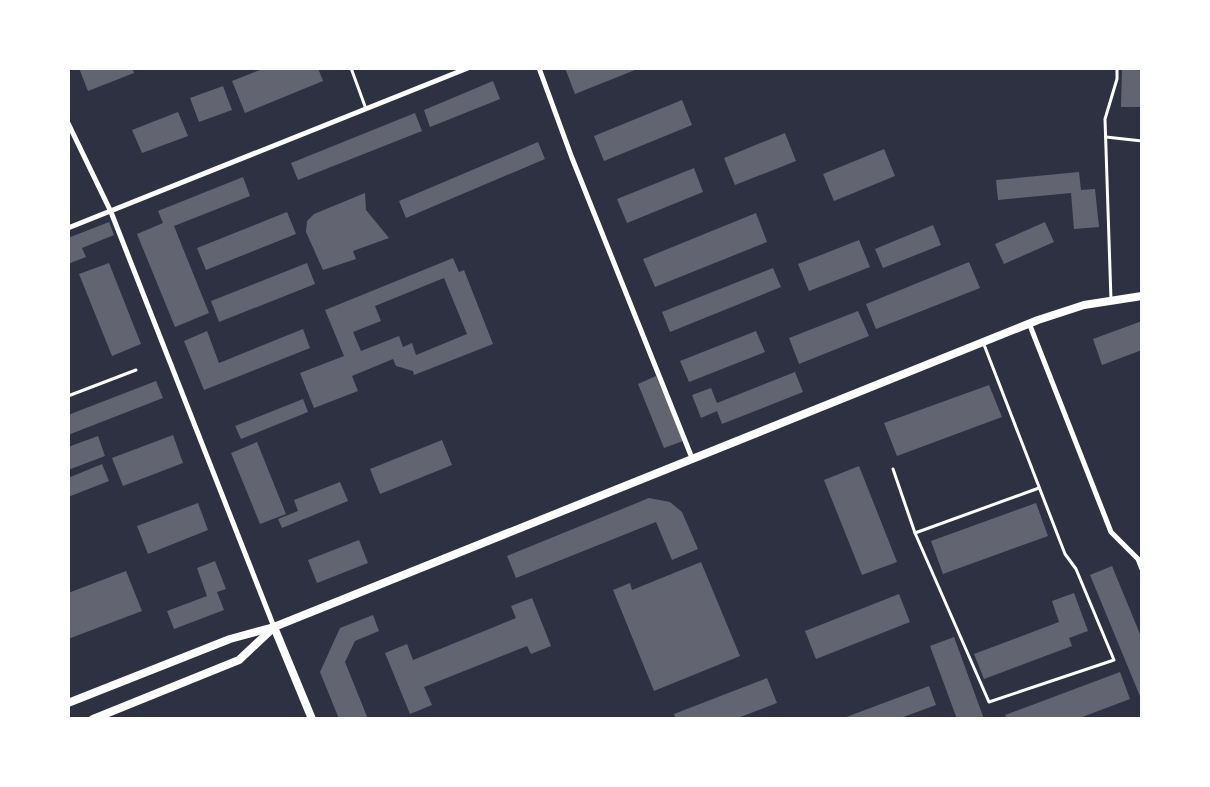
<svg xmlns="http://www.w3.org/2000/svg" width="1210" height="787" viewBox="0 0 1210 787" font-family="'Archivo Narrow',sans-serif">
	<rect width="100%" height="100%" fill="#2d3142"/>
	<g fill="#626471" fill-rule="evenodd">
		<polygon points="79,68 132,68 134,73 88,91"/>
		<polygon points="265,68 318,68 323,81 245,113 232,81"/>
		<polygon points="565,68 640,68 575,94"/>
		<polygon points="1122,68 1142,68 1142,107 1121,107"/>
		<polygon points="493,81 500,99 430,127 424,110"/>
		<polygon points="223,86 232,110 199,122 190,98"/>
		<polygon points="682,100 692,125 604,161 594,136"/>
		<polygon points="178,112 188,136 142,153 132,130"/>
		<polygon points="415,113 422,131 298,180 291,163"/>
		<polygon points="785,133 796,161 735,185 724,158"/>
		<polygon points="538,142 545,159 406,218 399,201"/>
		<polygon points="884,149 895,176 834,201 823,174"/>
		<polygon points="694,168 703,192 627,223 617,199"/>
		<polygon points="1079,172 1081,190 1095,189 1099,227 1074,229 1071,193 998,200 996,180"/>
		<polygon points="243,177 250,196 174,226 209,313 175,327 137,234 163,223 158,211"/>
		<polygon points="365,193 366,210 389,238 353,251 356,259 323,270 306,232 307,221 314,214"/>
		<polygon points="287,212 296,234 206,270 197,248"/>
		<polygon points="756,213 767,242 655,287 643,259"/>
		<polygon points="109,222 114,235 82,248 86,257 68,264 68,238"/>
		<polygon points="1045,222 1054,242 1004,264 995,244"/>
		<polygon points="933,225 941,245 883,268 875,249"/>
		<polygon points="859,240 870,267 809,291 798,264"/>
		<path d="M 453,258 L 459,272 L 464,270 L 493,344 L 414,375 L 413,371 L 396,366 L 393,359 L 352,376 L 358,391 L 314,408 L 300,373 L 344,356 L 325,310 ZM 444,278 L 467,334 L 416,355 L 412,343 L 403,347 L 399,336 L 361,351 L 353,332 L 381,321 L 375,306 Z"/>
		<polygon points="969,262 980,288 876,329 866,304"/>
		<polygon points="109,263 141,344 112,356 79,274"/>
		<polygon points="307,263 315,284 219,322 211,301"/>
		<polygon points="773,268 781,287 670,332 662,312"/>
		<polygon points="858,311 869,336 799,364 789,338"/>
		<polygon points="1142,321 1142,350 1102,365 1093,339"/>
		<polygon points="303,329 310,348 204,390 184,341 207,331 219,363"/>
		<polygon points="756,331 765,352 689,382 680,361"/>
		<polygon points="795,372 803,392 722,424 717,411 701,418 692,395 711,388 717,403"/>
		<polygon points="656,376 683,441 664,448 638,384"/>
		<polygon points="156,381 163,398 68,435 68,415"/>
		<polygon points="989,385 1002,417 897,456 884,423"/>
		<polygon points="303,399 308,412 241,439 235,426"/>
		<polygon points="173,435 183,463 123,486 112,458"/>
		<polygon points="98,436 105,456 68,470 68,447"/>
		<polygon points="442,440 452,465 380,494 370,469"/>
		<polygon points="257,442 286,514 260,524 231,453"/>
		<polygon points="102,464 109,481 68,497 68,478"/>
		<polygon points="859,466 897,562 862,575 824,480"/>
		<polygon points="340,482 348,501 282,528 278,519 298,511 294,500"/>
		<polygon points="649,498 670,502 682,512 698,549 672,560 656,522 516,578 507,556"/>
		<polygon points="198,503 208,530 148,554 137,526"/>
		<polygon points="1036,503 1048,536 943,574 931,541"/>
		<polygon points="359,540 368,563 317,583 308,560"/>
		<polygon points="215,561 226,589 217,592 224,610 174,629 167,611 207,596 197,568"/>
		<polygon points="701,562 740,656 654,691 613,590 630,583 632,590"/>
		<polygon points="1112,566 1142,639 1142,701 1090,575"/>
		<polygon points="126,571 142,611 68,639 68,593"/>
		<polygon points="1074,593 1088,631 1069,638 1072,646 984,679 974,654 1059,622 1052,601"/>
		<polygon points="899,594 910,622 816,659 805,631"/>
		<polygon points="532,598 551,646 531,654 527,646 424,687 432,705 410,714 385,653 407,644 413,660 516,618 511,606"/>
		<polygon points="373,615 379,631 355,641 345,662 368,719 339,719 320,672 340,628"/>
		<polygon points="954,637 984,719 957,719 930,646"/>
		<polygon points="1120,672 1130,699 1077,719 1007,719 1005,715"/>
		<polygon points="767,678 777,703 735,719 676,719 674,714"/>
		<polygon points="929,686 936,705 898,719 841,719"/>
	</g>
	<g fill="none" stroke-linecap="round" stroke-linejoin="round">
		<g stroke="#fff" stroke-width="3">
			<polyline points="351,68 366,109"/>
			<polyline points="1106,137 1142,141"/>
			<polyline points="1111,300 1105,119 1117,79 1117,68"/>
			<polyline points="68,396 136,370"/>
			<polyline points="893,469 915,533 1039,488"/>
			<polyline points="915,533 989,702 1114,660 1076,569 1065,554 983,342"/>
		</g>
		<g stroke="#fff" stroke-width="5">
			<polyline points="539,68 572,158 692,458"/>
			<polyline points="68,123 111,212 274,627"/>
			<polyline points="68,228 468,68"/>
			<polyline points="1029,323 1111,532 1138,559 1142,569"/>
		</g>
		<g stroke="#fff" stroke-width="8">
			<polyline points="274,627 312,719"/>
			<polyline points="68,703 230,639 274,627 1038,320 1084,305 1142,296"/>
			<polyline points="93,719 239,660 273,628"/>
		</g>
	</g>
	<rect width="1210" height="787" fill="none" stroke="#ffffff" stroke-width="140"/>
</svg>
